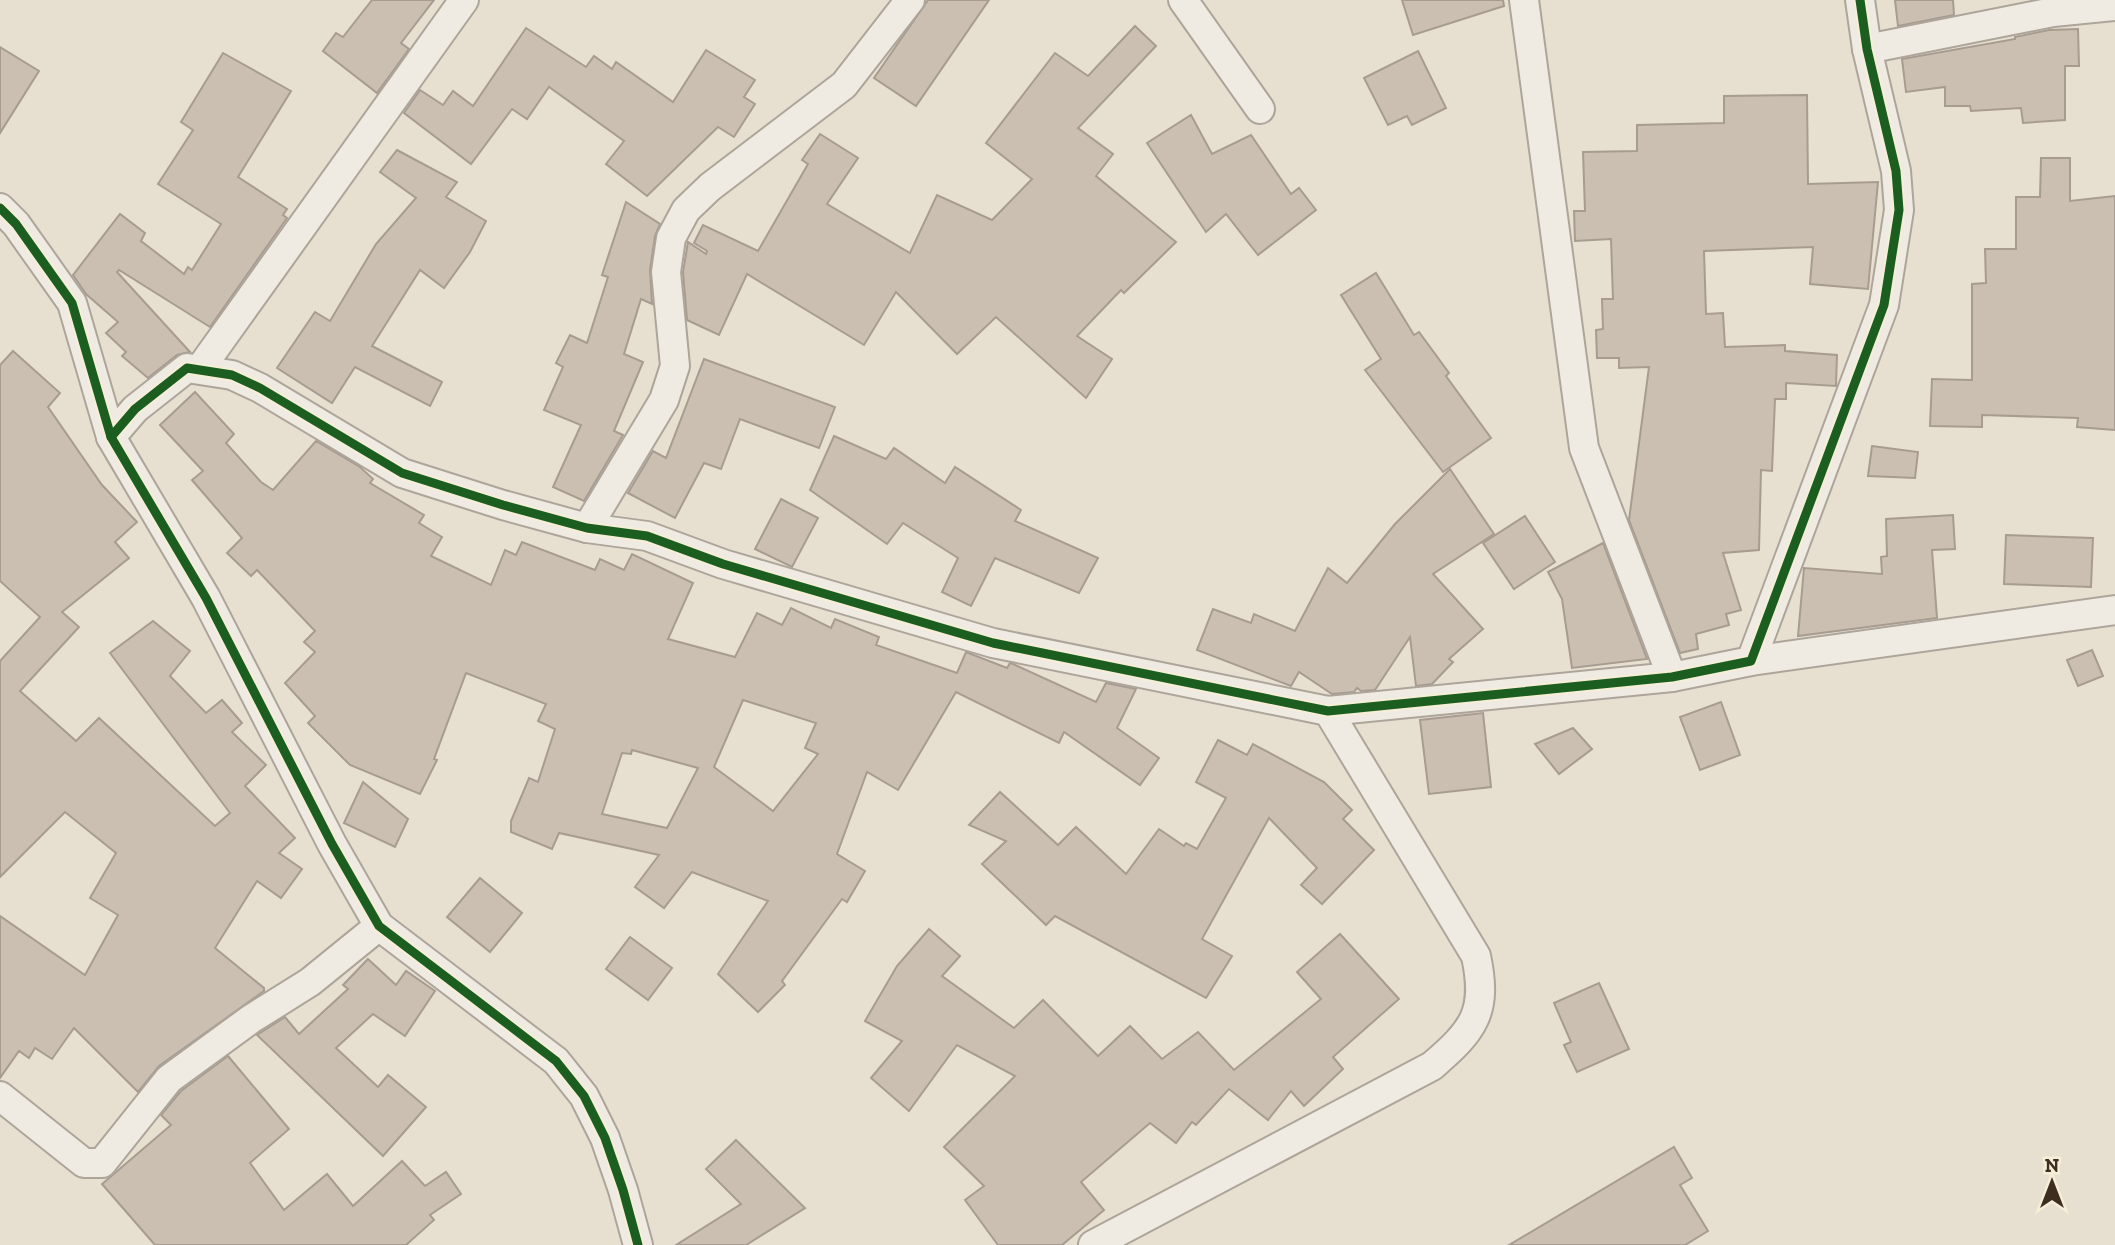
<svg xmlns="http://www.w3.org/2000/svg" width="2115" height="1245" viewBox="0 0 2115 1245" font-family="'Zilla Slab',serif">
	<rect width="100%" height="100%" fill="#e7e0d1"/>
	<g fill="#cbbfb2" stroke="#a89c90" stroke-width="2" fill-rule="evenodd">
		<polygon points="372,0 434,0 401,43 409,49 377,93 323,51 336,33 343,37"/>
		<polygon points="928,0 989,0 916,106 874,78"/>
		<polygon points="1402,0 1503,0 1504,6 1413,35"/>
		<polygon points="1895,0 1953,0 1954,15 1898,26"/>
		<polygon points="1135,26 1156,46 1078,128 1113,154 1096,176 1176,242 1124,293 1121,290 1077,336 1112,359 1086,398 996,317 957,354 896,292 864,345 747,274 719,335 687,320 683,272 688,242 706,254 707,251 694,243 703,225 758,251 808,164 802,160 820,134 858,158 827,204 910,253 937,195 992,220 1032,179 986,143 1055,53 1088,76"/>
		<polygon points="526,28 586,67 594,56 612,69 616,62 673,102 706,50 755,80 744,97 755,104 734,137 718,127 647,196 606,164 624,141 549,87 527,119 512,109 471,164 404,113 420,90 443,105 453,91 473,106"/>
		<polygon points="2078,29 2079,66 2065,66 2065,120 2023,123 2021,108 1971,111 1970,106 1945,106 1945,87 1906,92 1902,59 2015,39 2015,37 2049,30"/>
		<polygon points="0,47 39,71 0,133"/>
		<polygon points="1418,51 1446,108 1412,125 1407,116 1388,125 1364,78"/>
		<polygon points="223,53 291,91 238,177 287,209 283,215 287,218 210,327 119,270 117,272 190,352 177,355 148,378 122,356 126,352 106,333 118,322 86,294 73,275 120,214 145,233 141,241 184,274 188,267 192,270 221,224 158,184 193,130 181,122"/>
		<polygon points="1807,95 1808,184 1878,182 1868,289 1810,284 1813,247 1704,251 1706,314 1723,313 1725,347 1785,345 1785,351 1837,355 1836,386 1786,383 1786,399 1775,399 1772,471 1761,470 1759,550 1723,553 1741,610 1726,614 1729,625 1696,634 1698,649 1680,653 1629,520 1649,367 1619,368 1619,358 1597,358 1596,330 1603,329 1602,299 1613,299 1611,239 1575,241 1574,211 1585,211 1583,152 1637,151 1637,125 1724,123 1724,96"/>
		<polygon points="1191,115 1212,154 1251,135 1291,194 1299,188 1316,210 1258,255 1226,214 1206,232 1147,143"/>
		<polygon points="397,150 457,182 446,197 486,221 470,252 444,288 420,270 372,346 442,382 430,406 355,367 332,403 277,368 315,312 330,321 376,244 416,198 380,172"/>
		<polygon points="2041,158 2070,158 2070,201 2115,196 2115,430 2077,427 2078,418 1982,415 1982,427 1930,426 1932,379 1972,380 1972,284 1986,283 1985,249 2016,249 2016,197 2040,197"/>
		<polygon points="626,202 660,224 655,236 650,270 652,304 641,299 624,354 643,362 614,431 623,435 584,501 553,487 581,425 544,410 563,367 556,363 570,335 587,343 608,277 602,275"/>
		<polygon points="1376,273 1414,335 1419,332 1449,373 1446,376 1491,438 1443,472 1365,370 1381,359 1341,295"/>
		<polygon points="13,351 60,393 48,407 102,485 137,522 115,542 129,558 62,612 79,627 20,691 76,741 99,718 215,826 230,813 110,653 153,621 190,651 170,676 206,713 222,700 242,723 232,732 266,765 245,786 295,838 279,853 302,869 281,898 257,881 215,948 264,988 264,991 159,1066 138,1092 74,1028 52,1059 35,1048 29,1058 19,1051 0,1078 0,916 85,975 118,915 90,898 116,853 65,812 0,877 0,661 40,617 0,581 0,365"/>
		<polygon points="704,359 835,407 819,448 740,419 721,469 704,463 675,518 628,493 653,451 666,458"/>
		<path d="M 195,392 L 234,434 L 226,443 L 261,482 L 273,490 L 316,441 L 360,467 L 373,479 L 370,483 L 424,515 L 419,523 L 442,537 L 431,556 L 491,585 L 505,550 L 516,555 L 522,542 L 595,570 L 600,559 L 624,570 L 632,554 L 693,583 L 668,639 L 735,657 L 757,613 L 782,625 L 791,608 L 831,628 L 835,619 L 879,637 L 876,645 L 957,673 L 966,652 L 1007,668 L 1010,663 L 1013,664 L 1096,702 L 1106,683 L 1136,689 L 1117,728 L 1159,758 L 1140,785 L 1064,732 L 1059,743 L 956,692 L 898,790 L 867,772 L 837,854 L 865,871 L 847,902 L 842,899 L 782,981 L 785,985 L 758,1012 L 718,974 L 768,901 L 692,872 L 664,908 L 635,887 L 659,855 L 559,833 L 552,849 L 511,832 L 511,821 L 529,778 L 538,782 L 555,729 L 538,721 L 546,704 L 466,673 L 434,759 L 437,760 L 420,794 L 350,765 L 308,723 L 315,716 L 285,683 L 315,652 L 304,642 L 315,631 L 257,570 L 251,576 L 227,553 L 242,538 L 192,480 L 203,471 L 160,425 ZM 743,700 L 816,723 L 805,748 L 818,754 L 773,811 L 714,767 ZM 632,750 L 698,768 L 667,828 L 602,814 L 622,753 L 631,754 Z"/>
		<polygon points="834,436 886,459 894,448 945,483 955,467 1021,510 1015,521 1098,558 1079,593 995,558 971,606 942,592 958,558 903,523 887,544 810,490"/>
		<polygon points="1872,446 1918,452 1915,478 1868,476"/>
		<polygon points="1450,469 1494,534 1433,574 1483,629 1449,659 1453,662 1432,684 1416,686 1410,637 1375,690 1361,691 1357,688 1354,692 1332,694 1299,672 1291,686 1197,650 1213,609 1251,623 1254,614 1295,631 1328,568 1347,583 1395,524"/>
		<polygon points="781,499 818,518 792,567 755,549"/>
		<polygon points="1953,515 1955,549 1932,550 1937,618 1798,636 1804,568 1882,574 1881,557 1887,556 1886,519"/>
		<polygon points="1525,516 1555,562 1514,589 1483,543"/>
		<polygon points="2006,535 2093,538 2091,587 2004,584"/>
		<polygon points="1603,543 1647,659 1572,668 1562,599 1548,572"/>
		<polygon points="2092,650 2103,676 2078,686 2067,660"/>
		<polygon points="1721,702 1740,755 1700,770 1680,717"/>
		<polygon points="1483,713 1491,787 1429,794 1420,720"/>
		<polygon points="1573,728 1592,749 1559,774 1535,744"/>
		<polygon points="1218,740 1247,755 1253,744 1324,782 1352,810 1343,819 1374,850 1322,904 1301,885 1317,868 1269,818 1202,939 1232,956 1206,998 1055,916 1046,925 982,864 1006,841 969,825 1000,792 1058,845 1076,827 1126,874 1159,829 1184,846 1186,843 1197,849 1226,798 1196,782"/>
		<polygon points="363,782 408,819 395,847 344,823"/>
		<polygon points="480,878 522,913 490,952 447,917"/>
		<polygon points="929,929 960,956 942,976 1014,1028 1043,1000 1098,1056 1130,1026 1162,1059 1198,1032 1234,1070 1321,999 1297,972 1340,934 1399,999 1333,1057 1343,1069 1304,1106 1291,1091 1268,1120 1229,1089 1196,1125 1192,1122 1176,1143 1150,1123 1081,1182 1104,1210 1062,1245 998,1245 965,1200 984,1186 944,1147 1015,1076 957,1045 909,1111 871,1078 902,1041 865,1021 897,966"/>
		<polygon points="630,937 672,968 648,1000 606,969"/>
		<polygon points="368,959 396,985 406,971 435,991 405,1036 373,1014 336,1048 378,1087 388,1075 426,1107 383,1156 257,1035 285,1017 299,1034 348,989 343,985"/>
		<polygon points="1599,983 1629,1049 1577,1072 1564,1045 1571,1042 1554,1003"/>
		<polygon points="228,1056 289,1129 250,1163 284,1210 327,1174 353,1206 402,1161 425,1186 446,1172 461,1194 430,1215 434,1220 406,1245 155,1245 102,1184 171,1125 161,1115 181,1091"/>
		<polygon points="736,1140 805,1208 746,1245 676,1245 741,1204 706,1169"/>
		<polygon points="1674,1147 1692,1178 1680,1185 1708,1231 1685,1245 1509,1245"/>
	</g>
	<g fill="none" stroke-linecap="round" stroke-linejoin="round">
		<defs>
			<g id="street">
				<polyline points="1183,0 1260,109"/>
				<polyline points="1524,0 1584,448 1672,677"/>
				<polyline points="1867,49 2053,12 2115,6"/>
				<polyline points="0,208 16,224 72,303 111,437 206,598 332,844 379,926 556,1061 584,1096 605,1138 623,1190 638,1245"/>
				<polyline points="200,369 464,0"/>
				<polyline points="111,437 135,409 187,368 232,375 260,388 402,473 503,505 587,528 647,536 723,564 993,643 1328,711 1672,677 1751,661 1884,305 1899,210 1896,171 1867,49 1860,0"/>
				<polyline points="587,528 664,400 675,366 666,272 671,238 686,210 710,187 844,85 910,0"/>
				<polyline points="1751,661 2115,610"/>
				<polyline points="0,1096 84,1163 102,1163 169,1079 251,1019 310,982 379,926"/>
				<path d="M 1093,1245 L 1432,1066 C 1474,1030 1488,1012 1476,956 L 1328,711"/>
			</g>
		</defs>
		<use href="#street" stroke="#ada599" stroke-width="32"/>
		<use href="#street" stroke="#efebe3" stroke-width="28"/>
		<defs>
			<g id="cycleway">
				<polyline points="0,208 16,224 72,303 111,437 206,598 332,844 379,926 556,1061 584,1096 605,1138 623,1190 638,1245"/>
				<polyline points="111,437 135,409 187,368 232,375 260,388 402,473 503,505 587,528 647,536 723,564 993,643 1328,711 1672,677 1751,661 1884,305 1899,210 1896,171 1867,49 1860,0"/>
			</g>
		</defs>
		<use href="#cycleway" stroke="#f7eed8" stroke-width="13"/>
		<use href="#cycleway" stroke="#1b5e20" stroke-width="9"/>
	</g>
	<g transform="translate(2052 1182)" stroke="#f7eed8" stroke-width="5" paint-order="stroke">
	<path d="M0-5L12 26L0 18L-12 26Z" fill="#3d2e20"/>
	<text y="-10" font-size="19" font-weight="bold" text-anchor="middle" fill="#3d2e20">N</text>
	</g>
</svg>
